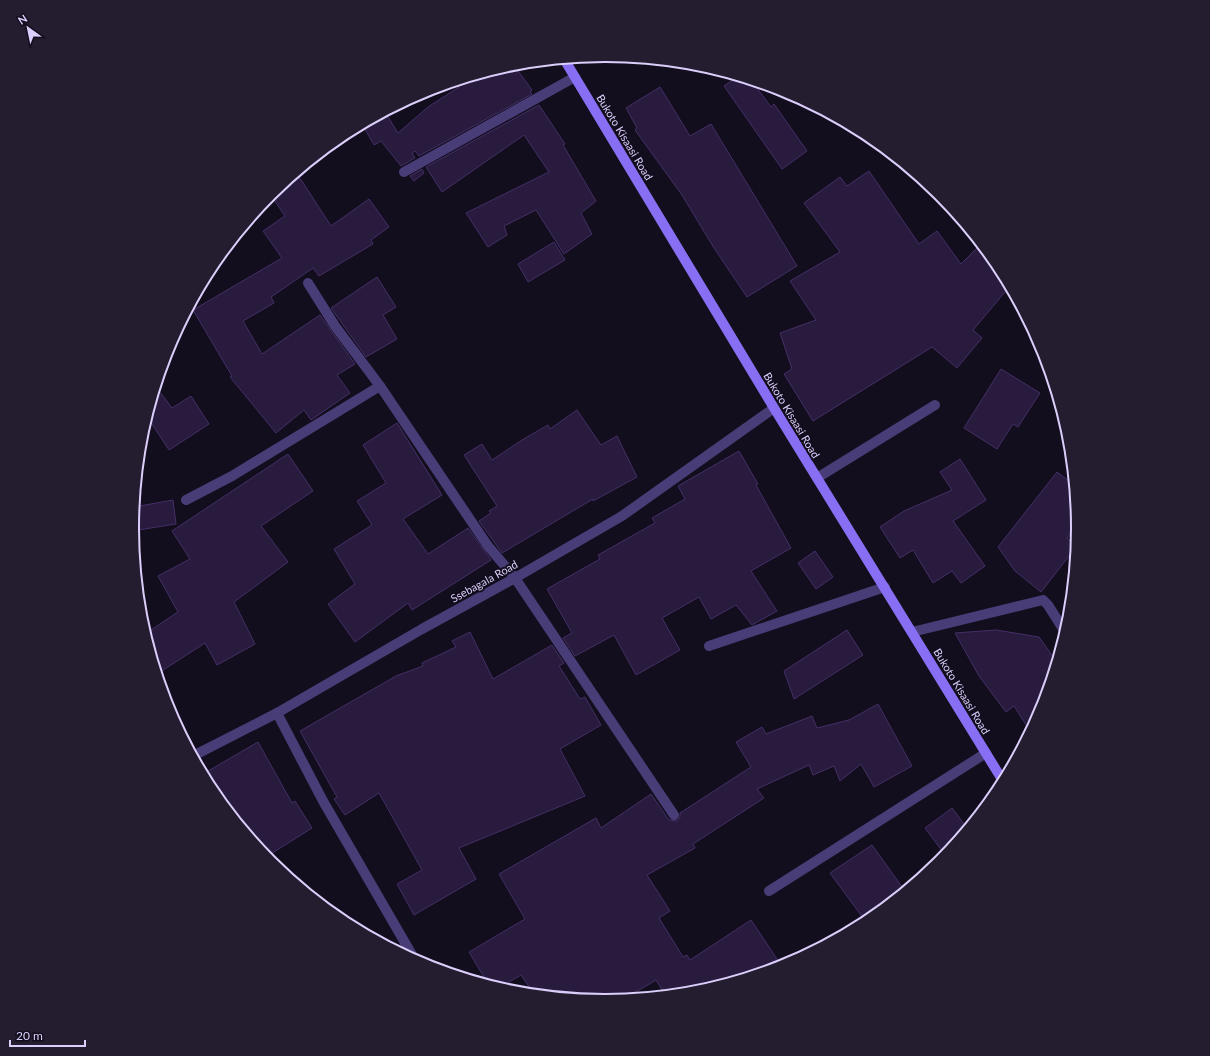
<svg xmlns="http://www.w3.org/2000/svg" width="1210" height="1056" viewBox="0 0 1210 1056" font-family="Lato,sans-serif">
	<rect width="100%" height="100%" fill="#130e1d"/>
	<g fill="#281b3d" stroke="#442f67">
		<polygon points="513,64 532,90 530,92 532,94 419,156 415,151 412,153 415,158 401,166 381,141 374,145 362,124 385,112 398,133 428,107 459,87 458,86 472,76"/>
		<polygon points="738,76 751,80 771,107 774,104 807,151 782,169 724,86"/>
		<polygon points="660,87 690,136 711,124 797,266 747,297 714,248 682,195 635,130 637,128 626,108"/>
		<polygon points="539,105 565,144 563,145 596,201 581,213 592,234 564,254 536,210 504,226 507,235 488,247 466,213 549,172 524,135 442,192 426,167"/>
		<polygon points="422,169 424,173 414,181 410,176"/>
		<polygon points="869,171 919,244 937,231 961,264 981,244 998,265 1010,286 973,330 982,338 957,368 932,347 813,421 784,374 792,369 780,333 816,320 790,281 840,252 804,203 840,177 847,186"/>
		<polygon points="296,172 331,226 369,199 389,227 371,240 373,244 319,276 313,268 271,297 274,303 243,321 262,354 320,315 355,364 337,375 350,393 311,420 304,410 276,433 230,377 232,376 193,310 282,258 263,231 285,216 270,194"/>
		<polygon points="554,242 565,260 528,282 518,264"/>
		<polygon points="377,277 396,307 383,315 397,339 366,357 331,308"/>
		<polygon points="1001,369 1040,393 1018,427 1013,424 997,449 964,428"/>
		<polygon points="156,387 172,408 191,396 209,424 169,450 148,418"/>
		<polygon points="577,410 601,445 617,436 637,477 593,501 593,499 502,553 479,521 491,513 489,511 497,506 464,455 482,444 492,460 522,440 548,425 550,429"/>
		<polygon points="397,423 442,495 403,519 428,554 468,528 491,560 412,610 408,603 355,642 328,604 355,584 334,549 372,525 357,501 386,483 363,445"/>
		<polygon points="739,451 758,484 756,485 791,548 751,571 777,611 752,625 736,605 711,619 699,597 662,618 680,650 636,675 614,635 575,656 563,638 572,633 547,589 600,559 598,555 655,523 652,518 685,499 678,486"/>
		<polygon points="288,454 313,491 261,526 288,562 234,602 255,644 217,665 205,643 157,674 145,634 178,612 158,576 190,559 172,531"/>
		<polygon points="960,459 986,500 953,521 985,566 961,583 952,571 933,583 913,550 900,558 880,527 904,511 952,490 940,472"/>
		<polygon points="1057,472 1074,485 1078,524 1067,538 1076,547 1041,592 1015,571 998,547"/>
		<polygon points="173,500 176,524 132,531 134,507"/>
		<polygon points="815,551 833,577 816,589 798,563"/>
		<polygon points="847,630 863,655 794,699 784,671"/>
		<polygon points="996,630 1039,637 1056,661 1042,709 1030,731 1014,706 1006,712 979,676 955,633"/>
		<polygon points="470,632 493,679 552,645 564,663 559,666 580,699 585,697 601,725 560,749 585,796 459,848 476,879 414,915 397,884 422,870 379,793 345,815 334,799 337,797 300,731 396,676 423,666 422,663 456,647 452,641"/>
		<polygon points="878,704 912,766 874,787 861,764 840,781 834,766 813,775 809,765 757,789 764,798 693,844 695,848 647,875 670,911 659,918 683,957 687,955 690,960 751,920 777,959 751,976 697,992 665,995 656,980 624,999 605,1001 534,994 521,975 499,988 488,984 469,952 525,919 499,874 596,818 601,828 651,794 669,820 677,821 680,817 680,813 751,767 736,742 762,727 766,734 812,716 817,728 849,720"/>
		<polygon points="258,742 292,803 295,801 312,828 266,857 212,791 203,774"/>
		<polygon points="952,808 967,828 945,855 925,828"/>
		<polygon points="872,845 905,891 866,922 830,873"/>
	</g>
	<g fill="none" stroke-linecap="round" stroke-linejoin="round">
		<g stroke="#493d78" stroke-width="10">
			<polyline points="817,478 935,405"/>
			<polyline points="912,632 1043,600 1048,605 1065,632"/>
			<polyline points="709,646 885,587"/>
		</g>
		<g stroke="#493d78" stroke-width="10">
			<polyline points="404,172 575,77"/>
			<polyline points="308,283 335,326 380,386 488,546 515,578 674,815"/>
			<polyline points="186,500 232,476 380,386"/>
			<polyline points="277,713 323,801 415,960"/>
			<polyline points="193,756 277,713 422,629 515,578 622,516 774,408"/>
			<polyline points="769,891 986,753"/>
		</g>
		<polyline stroke="#886ef2" stroke-width="10" points="564,59 774,408 1003,781"/>
	</g>
	<g text-anchor="middle" dominant-baseline="central" stroke-width="4" stroke-linejoin="round" paint-order="stroke">
		<g font-size="11" fill="#dbcefb" stroke="#130e1d">
			<text transform="translate(625 137) rotate(59)">Bukoto Kisaasi Road</text>
			<text transform="translate(792 415) rotate(59)">Bukoto Kisaasi Road</text>
			<text transform="translate(484 581) rotate(-29)">Ssebagala Road</text>
			<text transform="translate(962 691) rotate(59)">Bukoto Kisaasi Road</text>
		</g>
	</g>
	<path d="M0 0H1210V1056H0ZM139 528a466 466 0 1 1 932 0a466 466 0 1 1-932 0Z" fill="#231d2f" fill-rule="evenodd"/>
	<path fill="none" stroke="#dbcefb" stroke-width="2" d="M139 528a466 466 0 1 1 932 0a466 466 0 1 1-932 0Z"/>
	<g transform="translate(28 28) rotate(327)" stroke="#130e1d" stroke-width="3" paint-order="stroke">
	<path d="M0-3L7 15L0 10L-7 15Z" fill="#dbcefb"/>
	<text y="-6" font-size="11" font-weight="bold" text-anchor="middle" fill="#dbcefb">N</text>
	</g>
	<path d="M10 1040v6h75v-6" fill="none" stroke="#dbcefb" stroke-width="2"/>
	<text x="16" y="1040" font-size="12" fill="#dbcefb" stroke="#130e1d" stroke-width="3" paint-order="stroke">20 m</text>
</svg>
